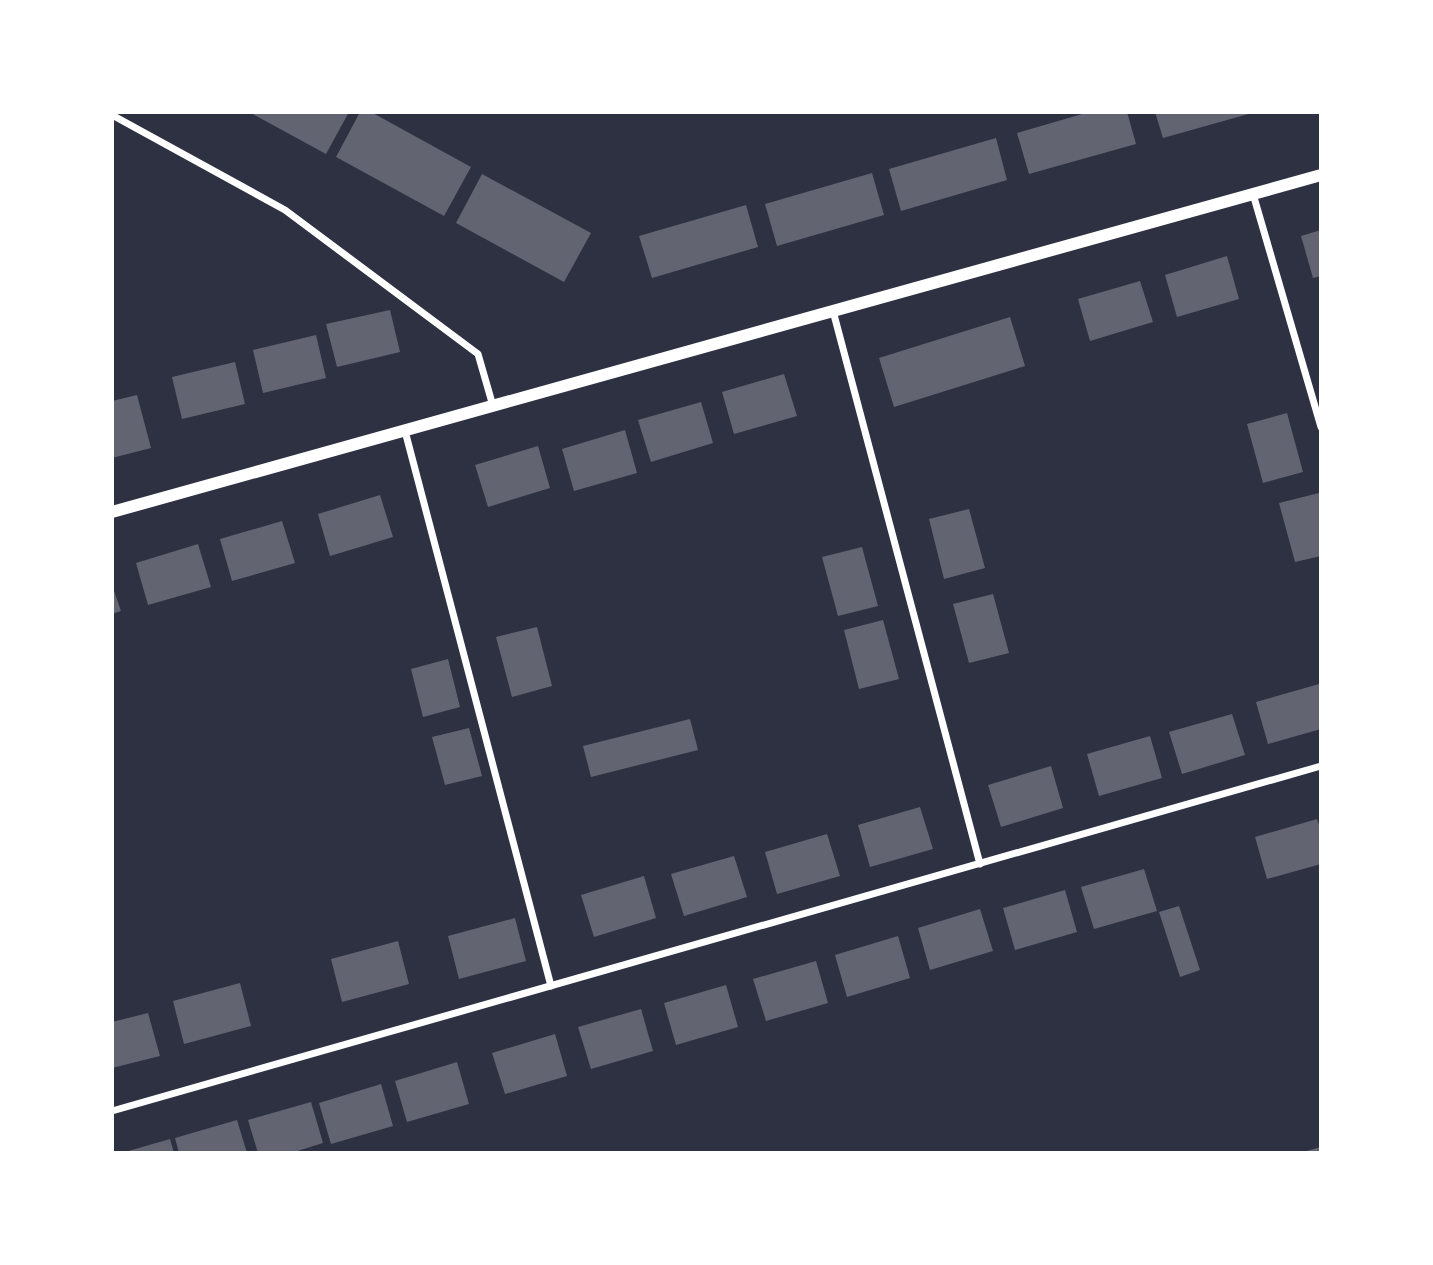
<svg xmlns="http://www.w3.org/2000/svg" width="1433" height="1265" viewBox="0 0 1433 1265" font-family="'Golos Text',sans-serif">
	<rect width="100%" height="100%" fill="#2d3142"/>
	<g fill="#626471">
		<polygon points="249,112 349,112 326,154"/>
		<polygon points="360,112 371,112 471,167 444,216 336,157"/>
		<polygon points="1089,112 1127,112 1136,144 1029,174 1017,133"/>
		<polygon points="1155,112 1252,112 1252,113 1163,138"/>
		<polygon points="996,138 1007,180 901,211 889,169"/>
		<polygon points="872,173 884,215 777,246 765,204"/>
		<polygon points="482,174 591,233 564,282 456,223"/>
		<polygon points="746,205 758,247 652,278 639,236"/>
		<polygon points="1321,230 1321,276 1313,278 1301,236"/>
		<polygon points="1227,256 1239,299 1177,317 1165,275"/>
		<polygon points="1140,281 1153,322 1090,341 1078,299"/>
		<polygon points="390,310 400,352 337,367 326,324"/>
		<polygon points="1010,317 1025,366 894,407 879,358"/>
		<polygon points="316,335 326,378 263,393 253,350"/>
		<polygon points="235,362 245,404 182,419 172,377"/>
		<polygon points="784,374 797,416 734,434 722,392"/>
		<polygon points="137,395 151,448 112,458 112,401"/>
		<polygon points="701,402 713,443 651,462 638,420"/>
		<polygon points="1287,413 1303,472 1263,483 1247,424"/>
		<polygon points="625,430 637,473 574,491 562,449"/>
		<polygon points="538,446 550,488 488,507 475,465"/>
		<polygon points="1319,493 1321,556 1295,562 1279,503"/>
		<polygon points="380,495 393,537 330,556 318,514"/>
		<polygon points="969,509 985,568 944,579 929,519"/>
		<polygon points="282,521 295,563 232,581 220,539"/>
		<polygon points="198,544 211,587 148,605 136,563"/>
		<polygon points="862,547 878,606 838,616 822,557"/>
		<polygon points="112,585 121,611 112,614"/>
		<polygon points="993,594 1009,653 969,663 953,604"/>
		<polygon points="883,620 899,679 859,689 844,630"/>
		<polygon points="537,627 552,686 512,697 496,637"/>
		<polygon points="448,659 460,707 423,717 411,669"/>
		<polygon points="1319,684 1321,692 1321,729 1268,744 1256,702"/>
		<polygon points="1232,714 1245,755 1182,774 1169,732"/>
		<polygon points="690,719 698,750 591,777 583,746"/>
		<polygon points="469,728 482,776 445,785 432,737"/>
		<polygon points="1150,736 1162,778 1099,796 1087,754"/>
		<polygon points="1051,766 1063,808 1001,827 988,785"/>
		<polygon points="920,807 933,849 870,867 858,825"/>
		<polygon points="1317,819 1321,831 1321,864 1267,879 1255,837"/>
		<polygon points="827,834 840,876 777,894 765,852"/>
		<polygon points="734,856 747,897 684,916 671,874"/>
		<polygon points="1144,869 1157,911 1094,929 1081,887"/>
		<polygon points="644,876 656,918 594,937 581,895"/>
		<polygon points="1065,890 1077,932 1015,950 1003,908"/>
		<polygon points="1179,906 1200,970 1180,977 1159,912"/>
		<polygon points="980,909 993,951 930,970 918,928"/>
		<polygon points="515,918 526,961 459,979 448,936"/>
		<polygon points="898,936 910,978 847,997 835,955"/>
		<polygon points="398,941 409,984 342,1002 331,959"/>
		<polygon points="816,961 828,1003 766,1021 753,979"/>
		<polygon points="240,983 251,1026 184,1044 173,1001"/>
		<polygon points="726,985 738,1027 676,1045 664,1003"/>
		<polygon points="641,1009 653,1051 591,1069 578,1027"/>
		<polygon points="148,1013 160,1056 112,1068 112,1022"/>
		<polygon points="555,1034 567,1076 505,1094 492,1053"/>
		<polygon points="457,1062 469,1104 407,1122 395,1081"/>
		<polygon points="381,1084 393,1126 331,1144 319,1103"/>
		<polygon points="311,1102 323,1143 291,1153 258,1153 248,1120"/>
		<polygon points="237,1120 247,1153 179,1153 175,1138"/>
		<polygon points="170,1139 174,1153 125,1153 125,1152"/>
		<polygon points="1321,1147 1321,1153 1303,1153 1303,1152"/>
	</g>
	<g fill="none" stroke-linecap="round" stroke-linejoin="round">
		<g stroke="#fff" stroke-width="7">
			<polyline points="112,115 285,210 478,354 493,406"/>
			<polyline points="1253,194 1321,427"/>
			<polyline points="833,311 980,864"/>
			<polyline points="405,431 551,986"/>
			<polyline points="112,1111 1321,766"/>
		</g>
		<polyline stroke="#fff" stroke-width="12" points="112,512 1321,175"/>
	</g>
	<rect width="1433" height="1265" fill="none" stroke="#ffffff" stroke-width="228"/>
</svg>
